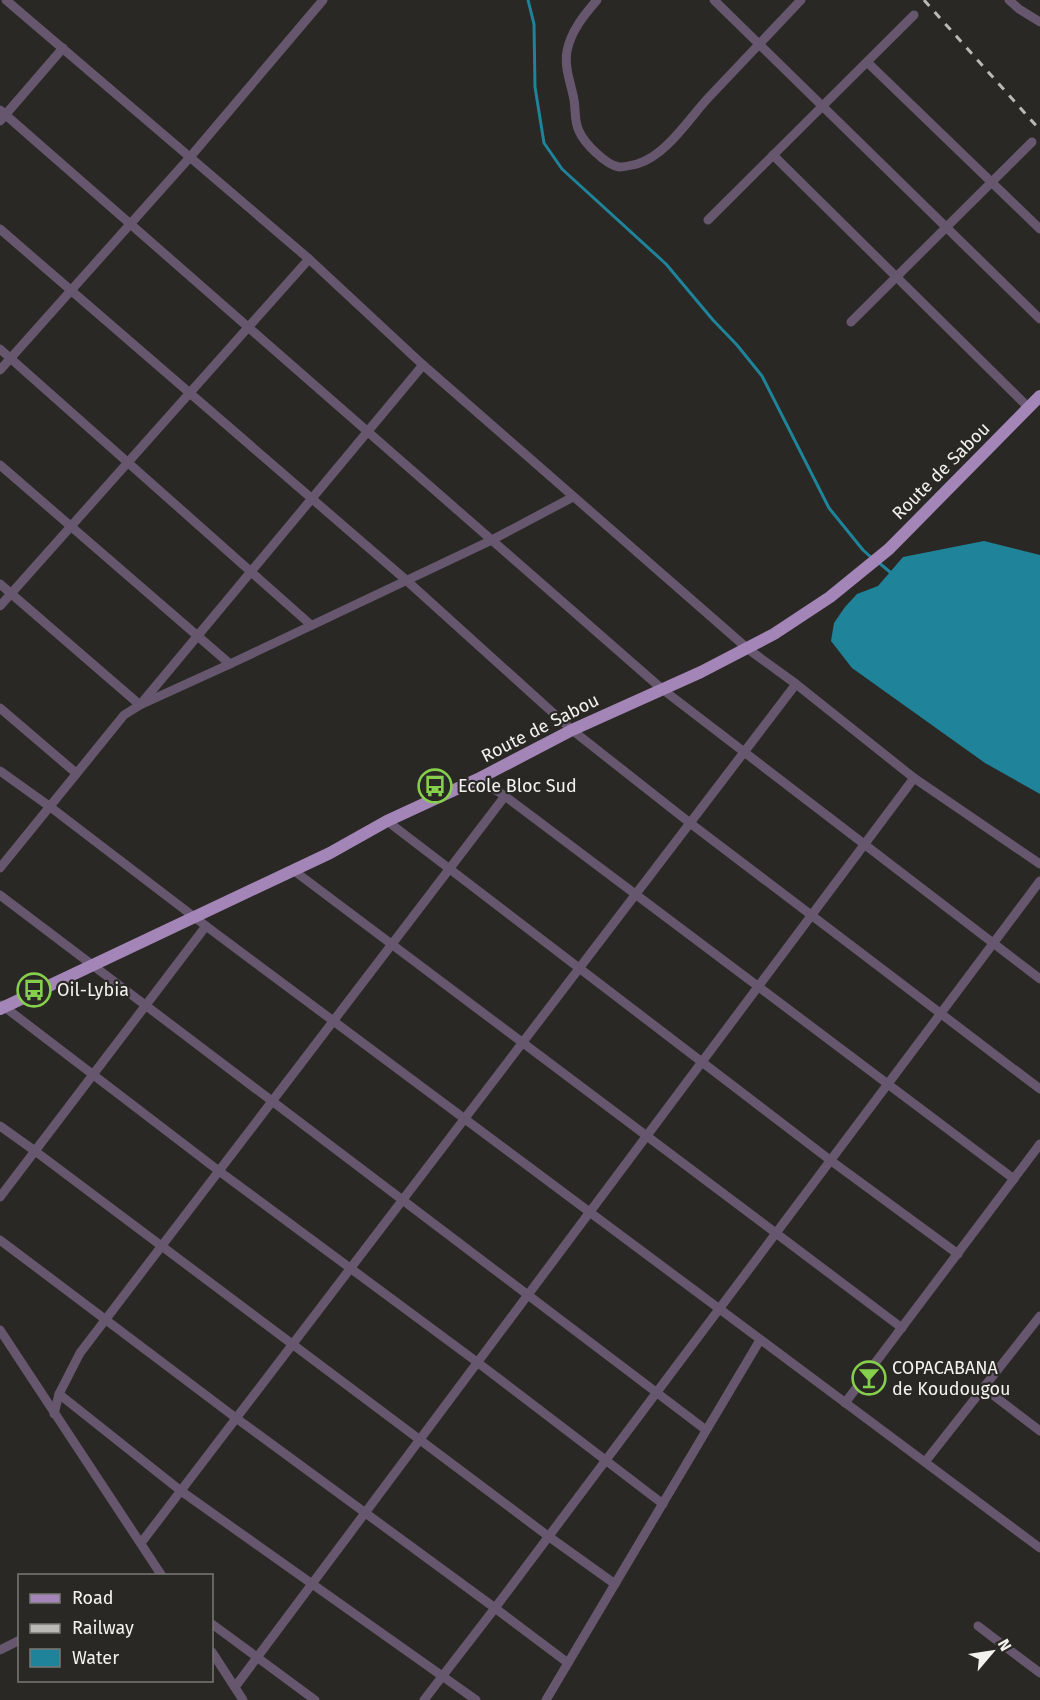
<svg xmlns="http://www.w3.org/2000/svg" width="1040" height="1700" viewBox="0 0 1040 1700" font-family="'Fira Sans',sans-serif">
	<rect width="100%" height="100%" fill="#292824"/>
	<polygon fill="#1f839a" points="984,541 1040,555 1040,794 985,763 852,668 831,641 834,623 845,607 857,594 878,586 903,557"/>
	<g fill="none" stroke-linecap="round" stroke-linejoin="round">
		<g stroke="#1f839a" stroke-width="3">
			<polyline points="528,0 534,24 535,87 544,143 562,169 666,264 713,320 737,345 762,376 829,508 863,550 872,558"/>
			<polyline points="878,562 890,572"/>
		</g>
		<g stroke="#66576f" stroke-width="9">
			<polyline points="6,0 309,259 423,365 748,649 796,684 914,778 1040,864"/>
			<path d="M 597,0 C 584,15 571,31 567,51 C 564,68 571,83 574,100 C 576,111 574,121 579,131 C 584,143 606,165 619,167 C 624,167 633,165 637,164 C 667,155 689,118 710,96 C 740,64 771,32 801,0"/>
			<polyline points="714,0 1040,319"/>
			<polyline points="1009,0 1019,9 1040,22"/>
			<polyline points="867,62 1040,229"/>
			<polyline points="0,110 662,689 1040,979"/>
			<polyline points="0,121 63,48"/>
			<polyline points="773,155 1029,408"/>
			<polyline points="708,220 914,15"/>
			<polyline points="0,229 406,580 572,730 690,823 1040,1089"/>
			<polyline points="851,322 1032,142"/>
			<polyline points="0,349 311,625"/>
			<polyline points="0,370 191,156 323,0"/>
			<polyline points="0,465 230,664"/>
			<polyline points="0,584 140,705 230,664 492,540 573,497"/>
			<polyline points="0,606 309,259"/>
			<polyline points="0,708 76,773"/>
			<polyline points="0,771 49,806 206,926 1040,1548"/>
			<polyline points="478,779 505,796 1014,1179"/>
			<polyline points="387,821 830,1160 958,1254"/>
			<polyline points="0,868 124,715 140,705 423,365"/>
			<polyline points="293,870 902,1328"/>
			<polyline points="0,895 706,1430"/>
			<polyline points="2,1005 219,1171 477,1362 663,1504"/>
			<polyline points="0,1126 35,1151 548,1536 615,1584"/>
			<polyline points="0,1197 206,926"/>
			<polyline points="0,1240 236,1418 495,1608 568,1663"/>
			<polyline points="0,1330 162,1576"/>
			<polyline points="984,1388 1040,1431"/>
			<polyline points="59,1394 181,1491 476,1700"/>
			<polyline points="845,1403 1040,1144"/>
			<polyline points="54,1414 59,1394 80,1353 505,796"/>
			<polyline points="925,1462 1040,1316"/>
			<polyline points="141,1543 796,684"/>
			<polyline points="212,1624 315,1700"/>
			<polyline points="978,1626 1040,1673"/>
			<polyline points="0,1650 20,1640"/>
			<polyline points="212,1652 243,1700"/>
			<polyline points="235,1687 914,778"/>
			<polyline points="424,1700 495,1608 1040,881"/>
			<polyline points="546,1700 760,1340"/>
		</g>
		<polyline stroke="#a485b7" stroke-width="12" points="0,1009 330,853 387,821 478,779 572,730 701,672 774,634 830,597 889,549 1040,396"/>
		<polyline stroke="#bab9b5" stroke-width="3" stroke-dasharray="8 8" stroke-linecap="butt" points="924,0 1040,130"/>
	</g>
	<defs>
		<symbol id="bus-ring" viewBox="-11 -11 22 22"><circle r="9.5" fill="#292824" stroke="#86cf4c" stroke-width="1.5"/><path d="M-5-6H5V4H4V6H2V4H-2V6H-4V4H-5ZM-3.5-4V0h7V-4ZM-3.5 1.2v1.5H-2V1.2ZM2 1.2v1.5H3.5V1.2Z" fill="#86cf4c"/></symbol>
		<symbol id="bar-ring" viewBox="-11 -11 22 22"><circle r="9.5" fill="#292824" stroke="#86cf4c" stroke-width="1.5"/><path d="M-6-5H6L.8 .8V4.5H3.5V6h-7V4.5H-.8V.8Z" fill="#86cf4c"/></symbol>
	</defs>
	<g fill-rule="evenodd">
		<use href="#bus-ring" x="416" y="767" width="38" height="38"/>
		<use href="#bus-ring" x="15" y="971" width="38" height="38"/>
		<use href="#bar-ring" x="850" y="1359" width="38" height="38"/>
	</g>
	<g text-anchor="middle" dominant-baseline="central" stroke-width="4.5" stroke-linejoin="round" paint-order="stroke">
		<g font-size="18" fill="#f3f2ef" stroke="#292824">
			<text transform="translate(941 471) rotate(-45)">Route de Sabou</text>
			<text transform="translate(540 728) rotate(-27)">Route de Sabou</text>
		</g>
		<g font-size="18" fill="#f3f2ef" stroke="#292824" text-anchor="start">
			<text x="458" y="786">Ecole Bloc Sud</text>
			<text x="57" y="990">Oil-Lybia</text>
			<text x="892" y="1368">COPACABANA<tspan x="892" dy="21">de Koudougou</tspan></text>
		</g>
	</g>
	<rect x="18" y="1574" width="195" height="108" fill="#292824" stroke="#7a7975" stroke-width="1.5"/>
	<rect x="30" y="1594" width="30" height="9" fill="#a485b7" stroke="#7a7975" stroke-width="1.5"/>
	<text x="72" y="1604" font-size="18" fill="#f3f2ef">Road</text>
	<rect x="30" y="1624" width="30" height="9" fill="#bab9b5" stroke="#7a7975" stroke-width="1.5"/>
	<text x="72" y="1634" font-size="18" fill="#f3f2ef">Railway</text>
	<rect x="30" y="1649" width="30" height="18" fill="#1f839a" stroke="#7a7975" stroke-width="1.5"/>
	<text x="72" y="1664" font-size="18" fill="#f3f2ef">Water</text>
	<g transform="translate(992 1652) rotate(61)" stroke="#292824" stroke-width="4.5" paint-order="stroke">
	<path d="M0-4.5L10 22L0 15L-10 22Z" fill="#f3f2ef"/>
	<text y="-9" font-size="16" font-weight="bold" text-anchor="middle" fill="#f3f2ef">N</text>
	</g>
</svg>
